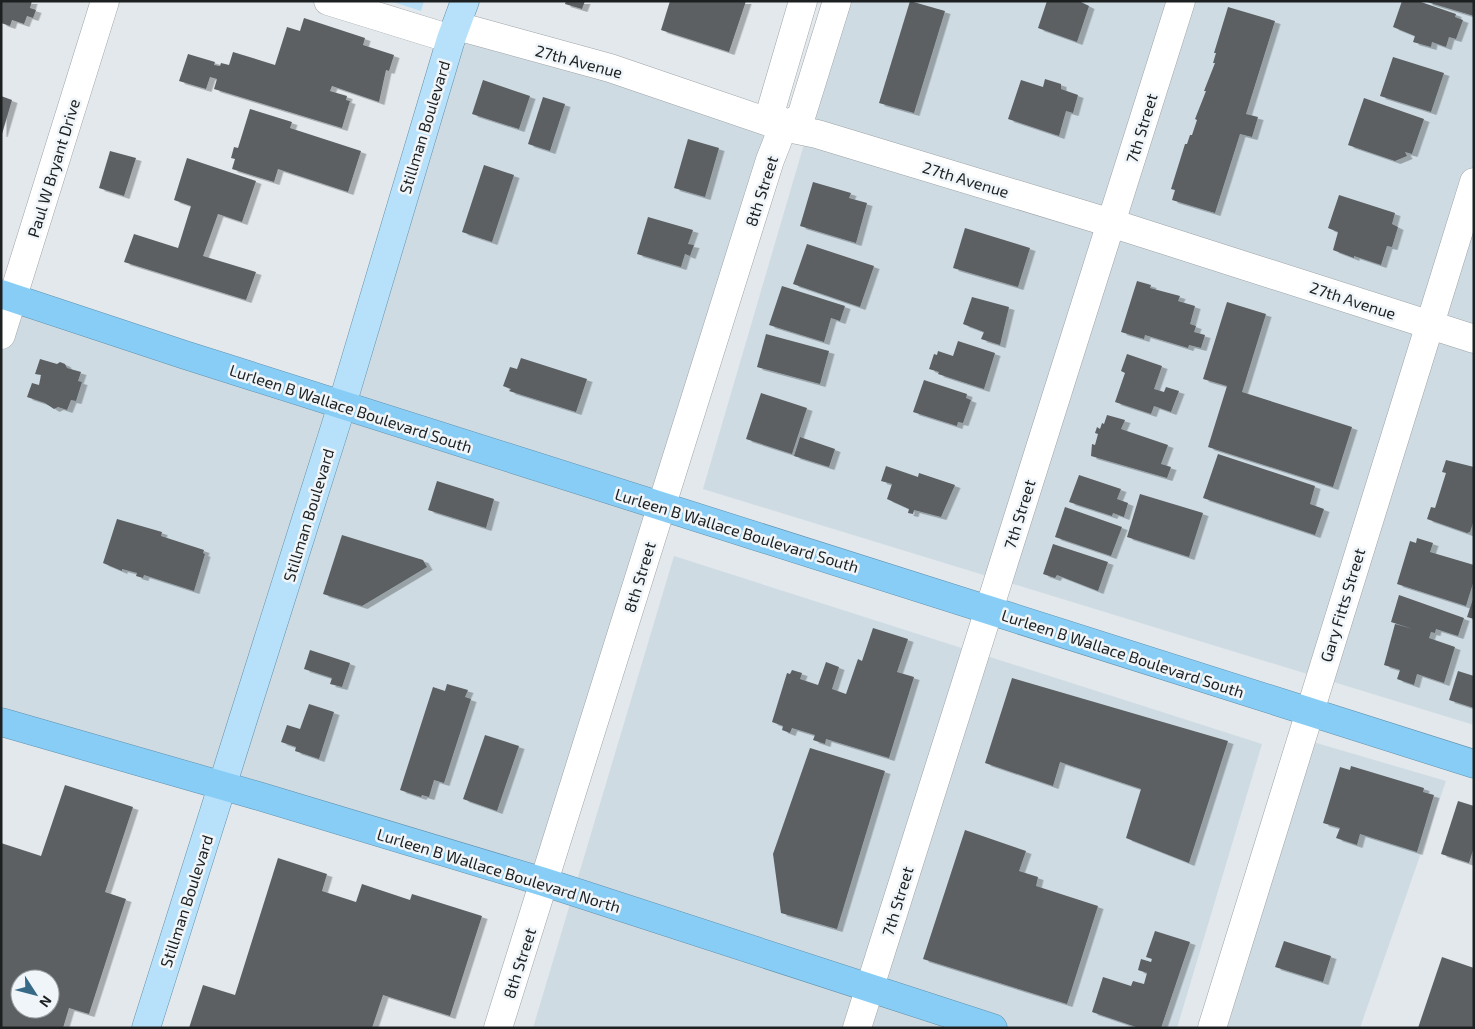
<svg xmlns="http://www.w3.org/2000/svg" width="1475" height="1029" viewBox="0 0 1475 1029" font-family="'Exo 2',sans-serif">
	<defs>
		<filter id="shadow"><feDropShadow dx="5.5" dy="3" stdDeviation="0" flood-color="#0004"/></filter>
	</defs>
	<rect width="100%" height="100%" fill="#e2e8ec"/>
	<g fill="#cedbe3">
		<polygon points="846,1 1474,1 1474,725 703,489"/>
		<polygon points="451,39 782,123 544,882 1,715 1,297 342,405"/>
		<polygon points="674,556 1262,744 1177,1028 533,1028"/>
		<polygon points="1313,742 1446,781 1360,1028 1226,1028"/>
	</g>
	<polygon fill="#b7dff7" points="390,1 424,1 421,11"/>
	<g fill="#5b6064" fill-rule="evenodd" filter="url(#shadow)">
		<polygon points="1,1 32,1 30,8 36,10 33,18 27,16 24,24 12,20 10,26 1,23"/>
		<polygon points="566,1 585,1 582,9 565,4"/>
		<polygon points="670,1 746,1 729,52 661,30"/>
		<polygon points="910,1 945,11 914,113 879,103"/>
		<polygon points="1047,1 1079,1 1089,6 1077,42 1038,28"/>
		<polygon points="1402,1 1418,1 1456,14 1455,17 1463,20 1456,39 1449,37 1446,47 1432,42 1431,47 1413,42 1415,36 1393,27"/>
		<polygon points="1427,1 1474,1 1474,16 1427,2"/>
		<polygon points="1228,7 1275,21 1246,114 1258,117 1252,137 1240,134 1215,213 1172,200 1175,190 1171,189 1185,144 1187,144 1190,135 1192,135 1197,120 1195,119 1206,91 1204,91 1215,63 1213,63 1216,53 1214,53"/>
		<polygon points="304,18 365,38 363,45 394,55 389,71 386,70 379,102 332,86 330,91 347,96 346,100 350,101 342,128 214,89 217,79 210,77 206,89 179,81 188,54 215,62 214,65 220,66 221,63 229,65 233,52 275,65 287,27 300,31"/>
		<polygon points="1393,57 1444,73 1431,112 1380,96"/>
		<polygon points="1045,79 1061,84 1061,89 1078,95 1073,113 1066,111 1059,136 1008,119 1021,80 1043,87"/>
		<polygon points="483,80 530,96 519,129 472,114"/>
		<polygon points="1,96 12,100 2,134 1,134"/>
		<polygon points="543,97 565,104 550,151 528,144"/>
		<polygon points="1364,98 1424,119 1412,154 1405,152 1407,156 1395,161 1348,145"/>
		<polygon points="250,109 292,122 290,128 361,151 348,192 278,169 274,182 232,169 235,159 231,158 234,147 238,148"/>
		<polygon points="688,139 719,148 705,197 674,188"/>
		<polygon points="110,151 136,158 124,196 99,188"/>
		<polygon points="187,158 256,181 242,222 218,214 203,256 256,272 246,300 124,262 134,234 178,248 191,206 174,200"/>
		<polygon points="484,165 514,175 492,242 462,232"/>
		<polygon points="813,182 851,193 849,198 867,203 856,243 800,226"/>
		<polygon points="1339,195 1395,213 1392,224 1398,227 1392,247 1387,246 1381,265 1354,256 1354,258 1333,250 1338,232 1328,228"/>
		<polygon points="648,217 693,230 688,244 694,245 690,256 685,254 681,267 637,254"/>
		<polygon points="965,228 1030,248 1018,287 953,268"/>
		<polygon points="807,244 874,266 860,307 793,284"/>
		<polygon points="1137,281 1151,285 1150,288 1180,296 1178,301 1195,306 1190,324 1196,326 1194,332 1205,335 1201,348 1189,345 1188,348 1145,335 1144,339 1121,332"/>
		<polygon points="782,286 845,306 840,321 831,318 824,342 769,325"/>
		<polygon points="972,297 1009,307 1000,345 981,339 984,332 963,324"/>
		<polygon points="1227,302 1266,314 1242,392 1352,427 1333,487 1208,447 1227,386 1203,379"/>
		<polygon points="766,334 829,351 820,384 757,367"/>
		<polygon points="958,341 995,353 984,389 938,374 939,372 929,369 934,354 937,355 938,351 953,356"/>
		<polygon points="1127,354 1162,366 1154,389 1164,392 1166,387 1179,391 1171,412 1154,406 1151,414 1115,402 1125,373 1121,371"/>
		<polygon points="521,358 587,379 576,412 509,391 511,389 503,386 510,367 517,369"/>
		<polygon points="40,359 57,364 60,362 65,364 67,368 81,372 78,381 82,382 76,401 71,400 67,410 58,407 54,409 45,403 27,397 32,383 39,385 41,375 35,374"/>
		<polygon points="924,380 967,394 966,398 971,400 963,423 958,422 957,426 913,412"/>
		<polygon points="761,393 807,408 792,454 746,439"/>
		<polygon points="1107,415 1125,420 1121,429 1168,445 1161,464 1171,467 1167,478 1091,456 1092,444 1095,445 1098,434 1095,433 1097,427 1100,429 1102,423 1104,424"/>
		<polygon points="800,437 835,449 829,467 794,456"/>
		<polygon points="1218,454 1315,486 1310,504 1324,509 1315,535 1203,498"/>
		<polygon points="1446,460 1474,467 1474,520 1470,532 1467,533 1427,519 1431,507 1435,508 1446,473 1442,472"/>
		<polygon points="886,466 918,477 919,473 955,485 941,517 914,510 913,514 908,513 909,509 887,499 892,484 881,481"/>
		<polygon points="1079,475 1121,489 1117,499 1128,503 1124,517 1113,513 1112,516 1069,502"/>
		<polygon points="437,481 494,499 486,528 428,510"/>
		<polygon points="1140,494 1203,513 1189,557 1127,537"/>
		<polygon points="1065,507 1122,527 1111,556 1055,537"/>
		<polygon points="117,519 162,532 161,536 204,550 203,553 205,554 194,591 144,575 143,578 136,576 137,573 122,569 122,571 103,563"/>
		<polygon points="342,535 423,560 427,567 362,606 323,594"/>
		<polygon points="1417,538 1433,543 1430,552 1474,565 1474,580 1466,606 1397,584 1410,541 1416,543"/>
		<polygon points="1053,544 1108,562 1098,591 1057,575 1055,578 1043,574"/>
		<polygon points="1399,595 1464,618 1458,636 1436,629 1435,633 1431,632 1429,638 1455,647 1444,683 1417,674 1414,685 1397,679 1400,670 1384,665 1395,624 1413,629 1391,622"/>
		<polygon points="1473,599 1474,599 1474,619 1467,617"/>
		<polygon points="873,628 908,639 897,672 914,677 889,758 826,739 825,744 813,740 815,735 792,728 790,733 782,730 783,726 772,722 787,673 790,674 792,670 802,673 800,679 818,685 826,662 839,667 832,689 846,694 858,659 862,661"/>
		<polygon points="310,650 350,663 342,687 330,684 332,678 304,669"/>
		<polygon points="1458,671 1474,676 1474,708 1449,700"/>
		<polygon points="1012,678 1228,741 1189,863 1126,838 1141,789 1060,762 1053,786 985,763"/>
		<polygon points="447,684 468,690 465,697 471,699 444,783 434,780 429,797 422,795 421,797 400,790 433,687 445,691"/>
		<polygon points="309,704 334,712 319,759 295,751 296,747 281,742 287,725 300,729"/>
		<polygon points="485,735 519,746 497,811 463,799"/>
		<polygon points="810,748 885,771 837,929 781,913 773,854"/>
		<polygon points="1351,766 1424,788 1423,792 1434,795 1417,852 1360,834 1357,845 1336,838 1340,828 1323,823 1340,767 1350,770"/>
		<path d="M 65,785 L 133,807 L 105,892 L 126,899 L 89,1014 L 69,1008 L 63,1028 L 1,1028 L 1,843 L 41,856 ZM 20,979 L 50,979 L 50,1009 L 20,1009 Z"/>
		<polygon points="1458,801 1474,806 1474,847 1469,863 1441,854"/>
		<polygon points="965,830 1026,851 1019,871 1038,877 1036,886 1098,906 1067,1004 923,959"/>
		<polygon points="278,858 327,874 322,891 356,902 362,884 410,900 412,894 482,916 450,1016 383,995 372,1028 189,1028 203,985 235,995"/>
		<polygon points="1155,931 1190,942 1161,1028 1139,1028 1092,1012 1103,977 1131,986 1133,981 1144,984 1147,973 1138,970 1141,959 1151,962 1152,959 1146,957"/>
		<polygon points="1284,941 1331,956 1323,982 1275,967"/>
		<polygon points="1442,957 1474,968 1474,1028 1418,1028"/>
	</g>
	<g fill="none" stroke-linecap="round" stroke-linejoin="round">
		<defs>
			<g id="minor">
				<polyline points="328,1 451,39"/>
				<polyline points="457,26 610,68 783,127 817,134 1111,223 1474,339"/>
				<polyline points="783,127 771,110 803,1"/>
				<polyline points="1,335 105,1"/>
				<polyline points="498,1028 770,160 783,127 801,117 837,1"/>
				<polyline points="857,1028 1181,1"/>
				<polyline points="1212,1028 1474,182"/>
			</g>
			<polyline id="major" points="146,1028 342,405 451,39 465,1"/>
			<g id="highway">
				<polyline points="1,294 185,355 1474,764"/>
				<polyline points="1,722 255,795 544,882 993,1028"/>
			</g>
		</defs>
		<use href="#minor" stroke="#9da3a6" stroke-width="29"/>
		<use href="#major" stroke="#6290ab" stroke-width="29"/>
		<use href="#highway" stroke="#6290ab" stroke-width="29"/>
		<use href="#minor" stroke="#fff" stroke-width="28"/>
		<use href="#major" stroke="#b7e1fa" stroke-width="28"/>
		<use href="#highway" stroke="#87cdf6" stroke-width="28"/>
	</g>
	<g text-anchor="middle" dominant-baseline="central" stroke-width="5" stroke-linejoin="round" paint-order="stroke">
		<g font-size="16" fill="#1d2021" stroke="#eff5f9">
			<text transform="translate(579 61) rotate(15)">27th Avenue</text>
			<text transform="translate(424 127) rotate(-73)">Stillman Boulevard</text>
			<text transform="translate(1141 128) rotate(-73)">7th Street</text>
			<text transform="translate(53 168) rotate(-73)">Paul W Bryant Drive</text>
			<text transform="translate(966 179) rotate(17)">27th Avenue</text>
			<text transform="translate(761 191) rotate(-72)">8th Street</text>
			<text transform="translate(1353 300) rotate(18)">27th Avenue</text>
			<text transform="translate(351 408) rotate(18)">Lurleen B Wallace Boulevard South</text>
			<text transform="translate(1019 514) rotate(-73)">7th Street</text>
			<text transform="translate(308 515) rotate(-73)">Stillman Boulevard</text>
			<text transform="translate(737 530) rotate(17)">Lurleen B Wallace Boulevard South</text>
			<text transform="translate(639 577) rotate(-73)">8th Street</text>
			<text transform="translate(1342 605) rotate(-73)">Gary Fitts Street</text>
			<text transform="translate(1123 653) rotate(18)">Lurleen B Wallace Boulevard South</text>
			<text transform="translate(499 870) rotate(17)">Lurleen B Wallace Boulevard North</text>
			<text transform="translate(186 901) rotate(-72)">Stillman Boulevard</text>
			<text transform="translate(897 901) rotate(-73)">7th Street</text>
			<text transform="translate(519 963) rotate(-72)">8th Street</text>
		</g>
	</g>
	<rect width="1475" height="1029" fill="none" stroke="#1d2021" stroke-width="5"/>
	<g transform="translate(35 994) rotate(126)"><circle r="24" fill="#eff5f9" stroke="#9ba0a3"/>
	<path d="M0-4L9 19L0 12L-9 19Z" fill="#366a86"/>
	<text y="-8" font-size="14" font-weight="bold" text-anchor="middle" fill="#1d2021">N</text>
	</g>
</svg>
